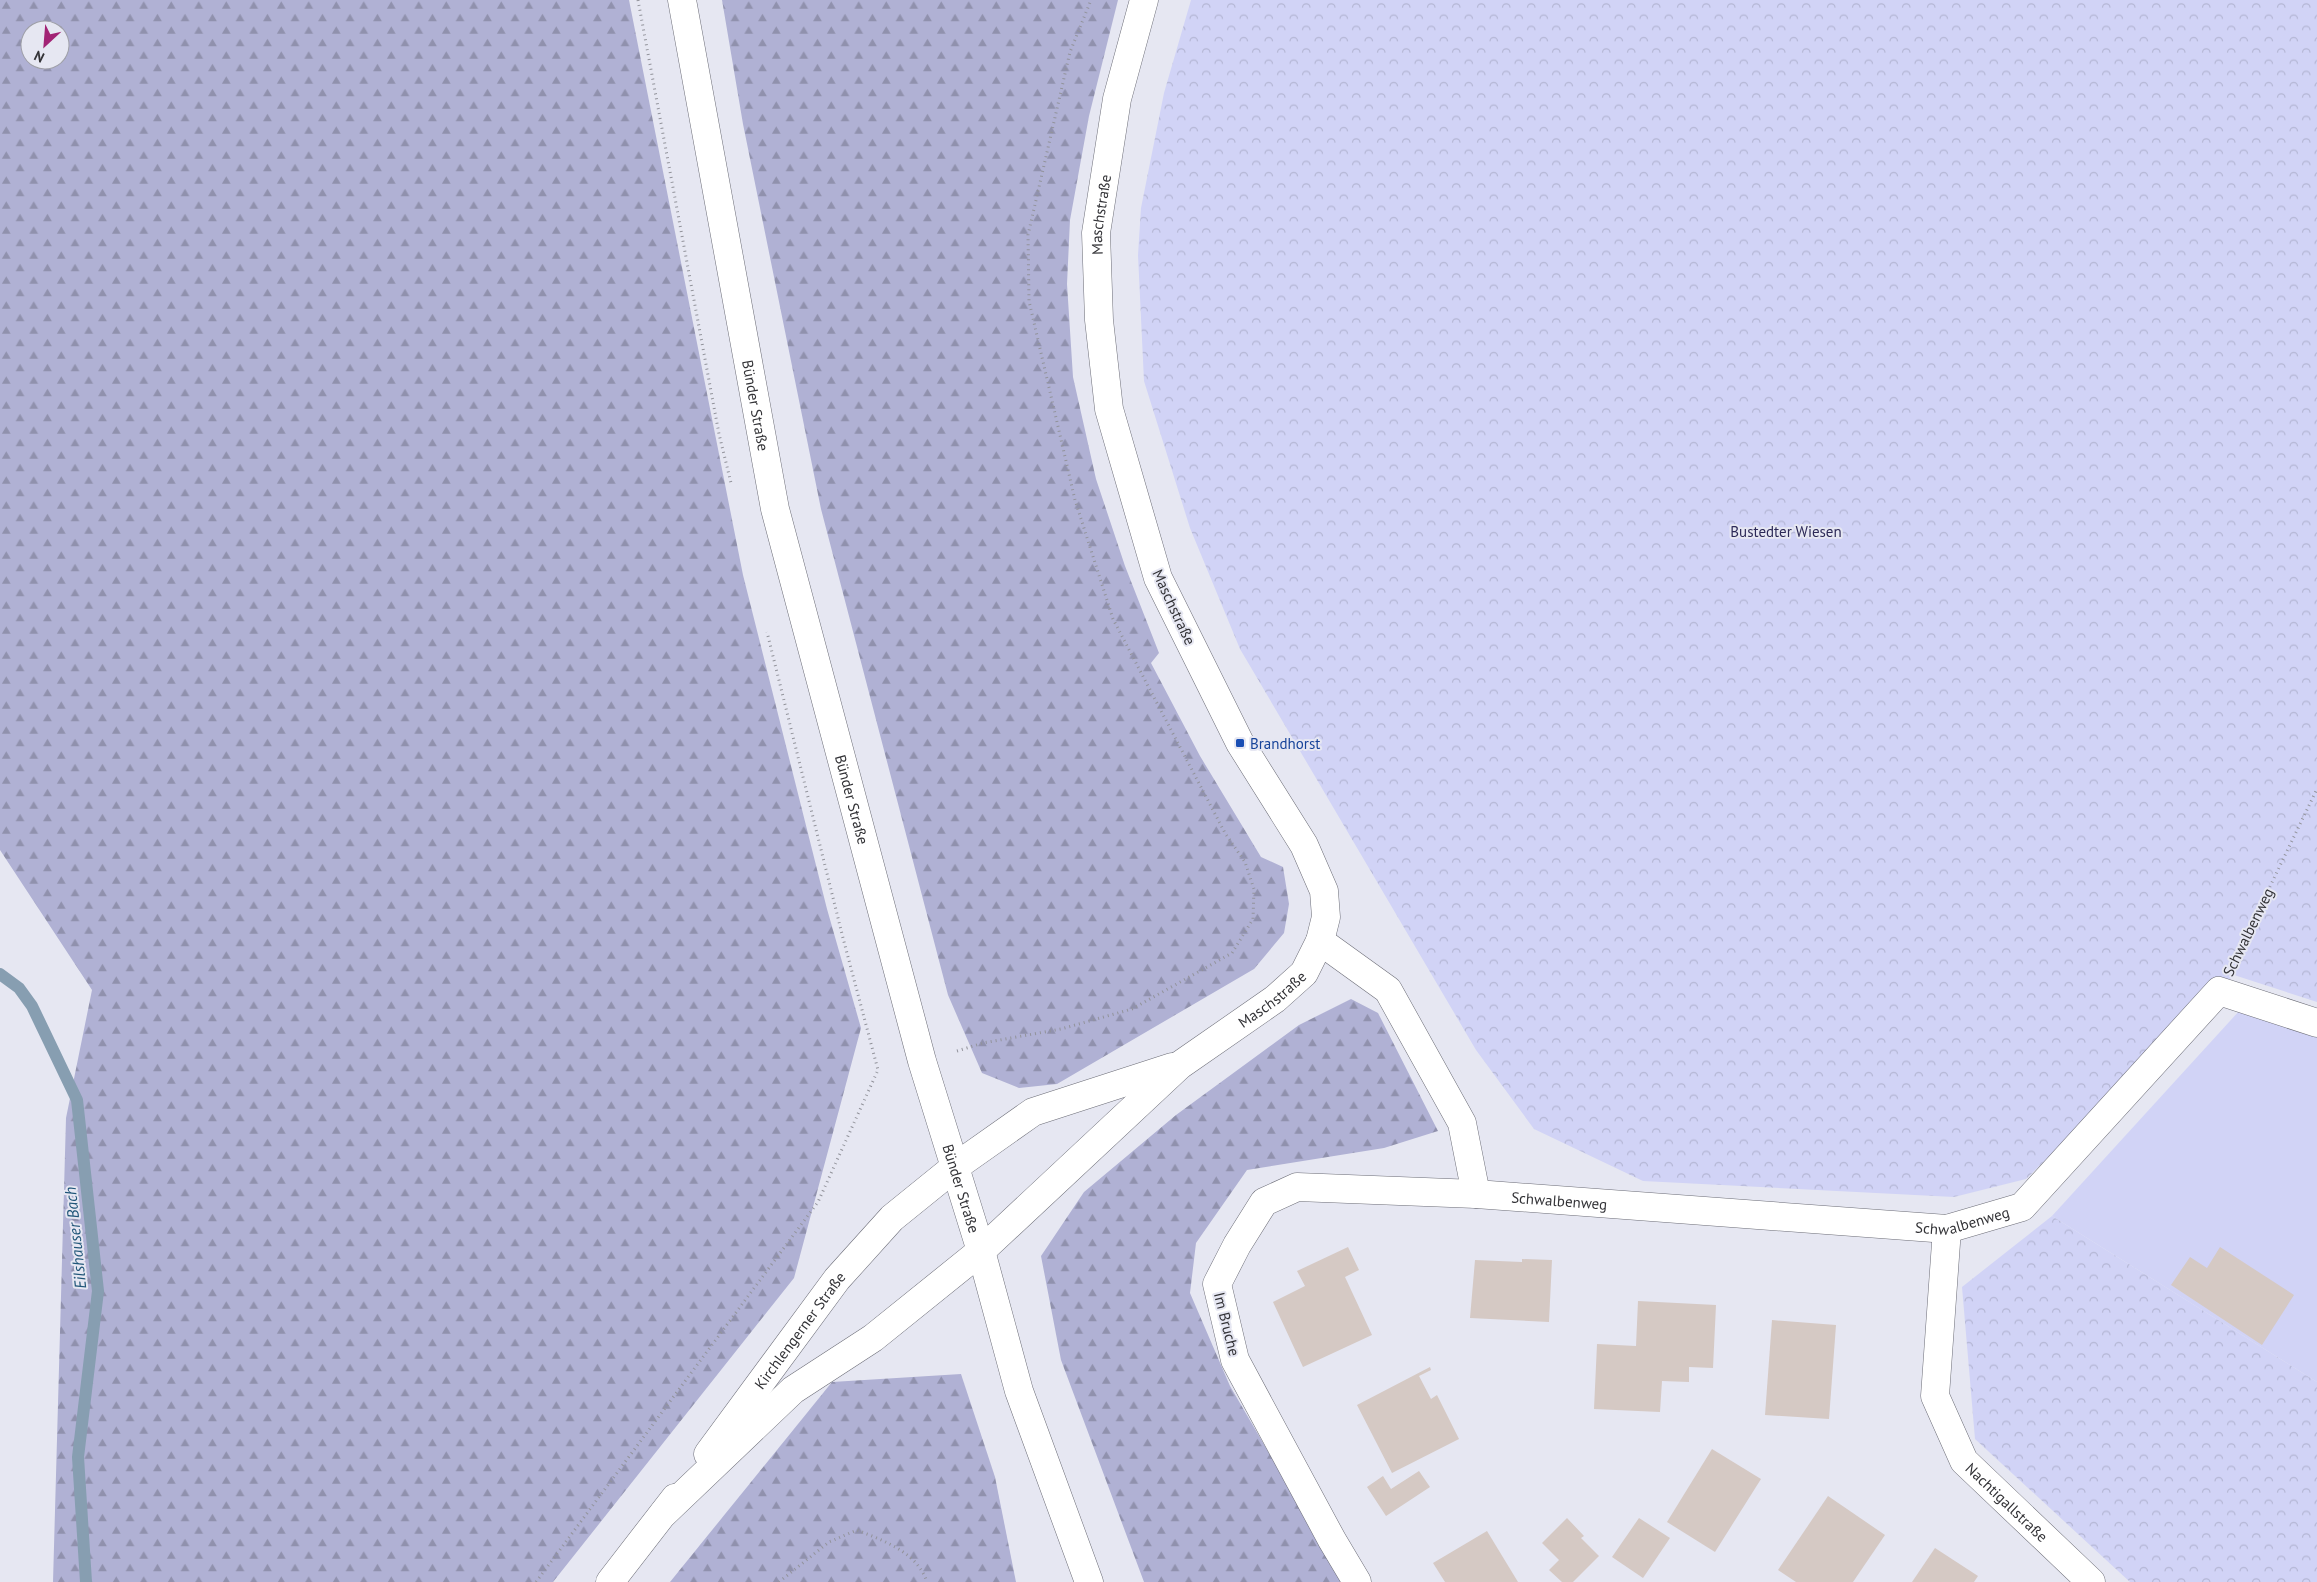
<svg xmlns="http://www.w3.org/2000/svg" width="2317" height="1582" viewBox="0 0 2317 1582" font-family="'PT Sans',sans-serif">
	<defs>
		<pattern id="forest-firs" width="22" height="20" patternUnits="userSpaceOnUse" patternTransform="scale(1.25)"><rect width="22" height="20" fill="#b0b1d4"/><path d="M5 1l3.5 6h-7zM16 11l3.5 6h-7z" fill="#9091ad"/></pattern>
		<pattern id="park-crowns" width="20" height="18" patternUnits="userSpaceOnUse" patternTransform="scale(1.25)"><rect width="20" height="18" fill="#d1d3f6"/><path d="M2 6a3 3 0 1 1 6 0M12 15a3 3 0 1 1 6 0" fill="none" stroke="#b4b6d4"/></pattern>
	</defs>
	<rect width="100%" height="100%" fill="#e6e7f2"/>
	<polygon fill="#d1d3f6" points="2240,1010 2317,1035 2317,1382 2052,1216"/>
	<g fill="url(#forest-firs)" fill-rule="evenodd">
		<path d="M 0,0 L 629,0 L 743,575 L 827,909 L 861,1028 L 794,1278 L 553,1582 L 53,1582 L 66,1118 L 92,990 L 0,850 ZM 30,30 L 60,30 L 60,60 L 30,60 Z"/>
		<polygon points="722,0 1118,0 1089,116 1070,220 1067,284 1073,377 1096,479 1125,566 1159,653 1151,663 1200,756 1261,857 1283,867 1289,904 1284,933 1254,969 1057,1084 1019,1088 982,1073 948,995 821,509 743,124"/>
		<polygon points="1351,999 1378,1013 1438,1131 1384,1148 1247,1170 1196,1243 1190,1293 1230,1386 1344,1582 1144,1582 1061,1360 1041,1256 1084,1192 1176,1115 1299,1025"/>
		<polygon points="961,1374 995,1477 1016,1582 670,1582 832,1382"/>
	</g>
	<g fill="url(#park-crowns)">
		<polygon points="1191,0 2317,0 2317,1002 2234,975 2026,1179 1954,1197 1643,1181 1534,1129 1476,1050 1240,649 1190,528 1144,381 1138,255 1141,208 1164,93"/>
		<polygon points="2052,1216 2317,1382 2317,1582 2130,1582 1975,1439 1962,1287"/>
	</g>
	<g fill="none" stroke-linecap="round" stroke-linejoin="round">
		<polyline stroke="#879eb1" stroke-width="12" points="0,974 19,988 32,1006 77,1100 98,1291 78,1457 86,1582"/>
	</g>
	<g fill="#d5c9c4">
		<polygon points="1348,1247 1359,1270 1345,1277 1372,1335 1303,1367 1273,1302 1305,1286 1297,1271"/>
		<polygon points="2220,1247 2294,1295 2262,1345 2171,1285 2190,1257 2207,1268"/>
		<polygon points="1522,1259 1552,1260 1549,1322 1470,1318 1475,1260 1522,1262"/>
		<polygon points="1638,1301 1716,1305 1713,1368 1689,1367 1689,1382 1662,1381 1660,1412 1594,1409 1597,1344 1636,1346"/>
		<polygon points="1772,1320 1836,1325 1829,1419 1765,1415"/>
		<polygon points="1430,1367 1431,1370 1419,1376 1431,1399 1437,1395 1459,1439 1392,1473 1357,1405"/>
		<polygon points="1712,1449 1761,1479 1715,1552 1667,1522"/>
		<polygon points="1419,1471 1430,1487 1386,1516 1367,1487 1383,1476 1391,1489"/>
		<polygon points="1828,1496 1885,1535 1853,1582 1796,1582 1778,1570"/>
		<polygon points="1567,1518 1584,1536 1581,1538 1599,1556 1573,1582 1562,1582 1549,1570 1559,1560 1542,1543"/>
		<polygon points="1639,1518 1670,1538 1643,1578 1612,1557"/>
		<polygon points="1487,1531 1518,1582 1445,1582 1433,1563"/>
		<polygon points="1935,1548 1978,1576 1974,1582 1912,1582"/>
	</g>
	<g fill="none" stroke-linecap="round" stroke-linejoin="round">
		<defs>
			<g id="minor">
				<polyline points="1320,941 1388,990 1462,1123 1476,1194"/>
				<path id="s1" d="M 1947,1229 L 1935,1396 L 1964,1461 L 2091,1582"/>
				<path id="s2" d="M 1357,1582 L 1332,1540 L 1235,1360 L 1217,1284 L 1237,1245 L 1264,1202 L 1297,1187 L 1476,1194 L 1947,1229 L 2022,1207 L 2219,991 L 2317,1023"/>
			</g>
			<g id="tertiary">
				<path id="s3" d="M 708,1454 L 837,1279 L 892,1218 L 955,1167 L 1033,1112 L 1172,1067"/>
				<path id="s4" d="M 664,1513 L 793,1390 L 873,1338 L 981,1251 L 1180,1065 L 1275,999 L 1304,973 L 1320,941 L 1326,917 L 1324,891 L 1304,845 L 1240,743 L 1158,578 L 1109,409 L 1099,320 L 1096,233 L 1117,99 L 1144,0"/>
				<polyline points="610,1582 675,1498"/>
			</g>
			<g id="secondary">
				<path id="s5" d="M 682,0 L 775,509 L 922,1061 L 981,1251 L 1019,1391 L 1089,1582"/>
			</g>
		</defs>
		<use href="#minor" stroke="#6c6d77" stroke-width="29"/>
		<use href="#tertiary" stroke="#6c6d77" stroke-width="29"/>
		<use href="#secondary" stroke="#6c6d77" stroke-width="29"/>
		<g stroke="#92939b" stroke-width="3" stroke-dasharray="1 4" stroke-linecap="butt">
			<polyline points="638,0 719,434 731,483"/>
			<polyline points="2235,959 2317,789"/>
			<polyline points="957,1051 983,1043 1061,1029 1132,1009 1232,953 1253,919 1254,889 1245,862 1225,833 1113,619 1075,500 1029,301 1028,235 1070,52 1091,0"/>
			<polyline points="536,1582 818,1202 878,1070 843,938 767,632"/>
			<path d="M 779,1582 L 829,1542 L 857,1530 C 884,1541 917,1552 927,1582"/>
		</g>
		<use href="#minor" stroke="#fff" stroke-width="28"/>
		<use href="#tertiary" stroke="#fff" stroke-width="28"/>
		<use href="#secondary" stroke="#fff" stroke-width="28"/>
	</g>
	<rect fill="#1a4fb4" stroke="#e6e7f2" stroke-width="2" x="1235" y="738" width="10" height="10" rx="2.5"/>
	<g text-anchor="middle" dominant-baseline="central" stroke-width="4" stroke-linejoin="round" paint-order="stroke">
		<g font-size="15" fill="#333337" stroke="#e6e7f2">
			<text stroke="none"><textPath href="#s4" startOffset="1652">Maschstraße</textPath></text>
			<text stroke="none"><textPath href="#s5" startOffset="412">Bünder Straße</textPath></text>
			<text transform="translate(1174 607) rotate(65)">Maschstraße</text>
			<text stroke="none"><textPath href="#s5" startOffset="818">Bünder Straße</textPath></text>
			<text transform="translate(2248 932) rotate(-64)">Schwalbenweg</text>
			<text stroke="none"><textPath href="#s4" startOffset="798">Maschstraße</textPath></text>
			<text stroke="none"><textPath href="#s5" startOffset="1222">Bünder Straße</textPath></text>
			<text stroke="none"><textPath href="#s2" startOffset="725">Schwalbenweg</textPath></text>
			<text stroke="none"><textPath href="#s2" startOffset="1130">Schwalbenweg</textPath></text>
			<text transform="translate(1227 1324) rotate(76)">Im Bruche</text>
			<text stroke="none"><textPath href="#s3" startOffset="154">Kirchlengerner Straße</textPath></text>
			<text stroke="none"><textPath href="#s1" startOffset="298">Nachtigallstraße</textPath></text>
		</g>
		<g font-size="15" fill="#2c2957" stroke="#e6e7f2">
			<text x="1786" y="531">Bustedter Wiesen</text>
		</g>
		<g font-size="15" fill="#164399" stroke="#e6e7f2" text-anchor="start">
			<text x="1250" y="743">Brandhorst</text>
		</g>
		<g font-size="16" font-style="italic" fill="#1e5477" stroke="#e6e7f2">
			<text transform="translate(75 1238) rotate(-96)">Eilshauser Bach</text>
		</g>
	</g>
	<g transform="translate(45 45) rotate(206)"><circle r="24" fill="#e6e7f2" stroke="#9e9fa7"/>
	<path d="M0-4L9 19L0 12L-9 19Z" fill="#a22375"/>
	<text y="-8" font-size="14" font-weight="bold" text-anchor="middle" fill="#333337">N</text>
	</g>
</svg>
